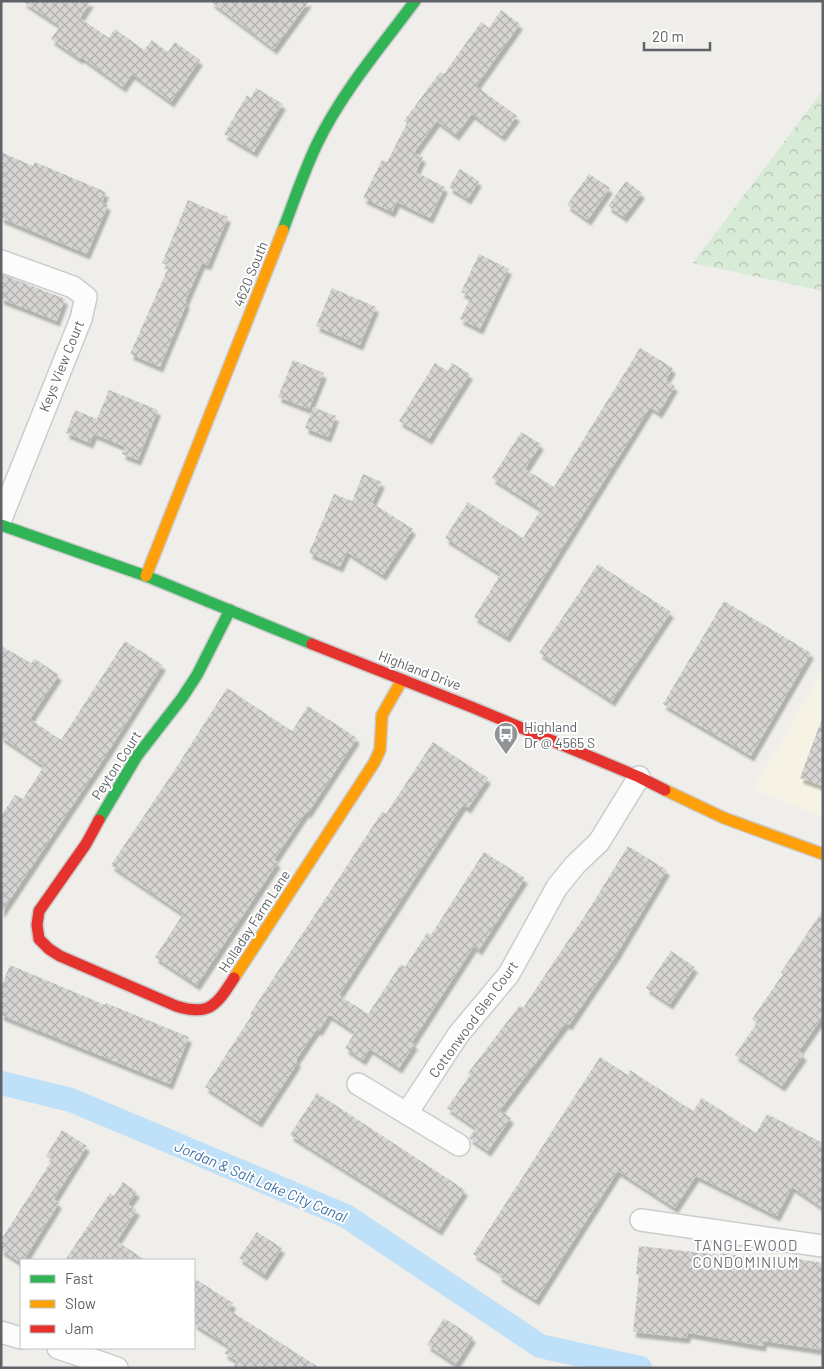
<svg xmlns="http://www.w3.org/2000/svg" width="824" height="1369" viewBox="0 0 824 1369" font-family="Barlow,sans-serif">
	<defs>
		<pattern id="park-crowns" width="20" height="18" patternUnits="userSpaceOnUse" patternTransform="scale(1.25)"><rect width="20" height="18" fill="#d8ebd6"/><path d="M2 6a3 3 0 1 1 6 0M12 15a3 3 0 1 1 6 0" fill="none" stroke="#b2c2b1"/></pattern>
		<pattern id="building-cross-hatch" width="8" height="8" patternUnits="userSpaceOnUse" patternTransform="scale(1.25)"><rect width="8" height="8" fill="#d6d5d3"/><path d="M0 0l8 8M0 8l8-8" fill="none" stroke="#b1b0af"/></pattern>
		<filter id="shadow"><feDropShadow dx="3" dy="5.5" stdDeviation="1" flood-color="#0004"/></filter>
	</defs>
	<rect width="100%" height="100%" fill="#efeeea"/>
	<polygon fill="#f7f3e4" points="823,670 823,817 753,790"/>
	<polygon fill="url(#park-crowns)" points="823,90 823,291 693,263"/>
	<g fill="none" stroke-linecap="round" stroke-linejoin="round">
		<polyline stroke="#bfe0f9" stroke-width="24" points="1,1083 71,1100 346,1216 540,1346 640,1368"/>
	</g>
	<g fill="url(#building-cross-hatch)" filter="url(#shadow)">
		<polygon points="22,1 91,1 80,18 109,38 115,29 144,50 152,40 168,52 175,42 200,60 171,102 132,74 123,87 81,57 80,59 51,39 60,26"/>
		<polygon points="210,1 309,1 274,49"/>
		<polygon points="501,10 520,24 476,86 517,116 502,136 472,114 456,135 437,121 414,153 423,157 416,172 445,187 430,218 397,202 392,212 363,198 382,160 387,162 407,123 404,121 440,72 444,74 481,22 489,28"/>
		<polygon points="256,88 283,104 254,152 224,134 247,95 251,98"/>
		<polygon points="1,152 33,166 35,162 106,192 102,202 108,205 87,254 1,218"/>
		<polygon points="460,169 479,181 468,199 449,187"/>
		<polygon points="589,174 610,188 588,220 567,205"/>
		<polygon points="626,181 642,193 624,217 608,206"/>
		<polygon points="188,200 228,217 208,265 202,263 185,302 187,303 160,367 130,354 169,266 162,263"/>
		<polygon points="479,254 509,269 480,329 460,319 471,297 461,292"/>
		<polygon points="1,274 65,299 57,321 1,299"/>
		<polygon points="332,288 376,307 360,345 316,326"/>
		<polygon points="640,348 673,368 666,380 675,386 659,413 650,407 507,637 474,617 501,574 445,538 468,502 523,538 541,509 492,478 521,432 541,444 525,469 554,487"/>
		<polygon points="293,360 324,373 309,409 278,397"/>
		<polygon points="435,363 448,371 452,363 470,374 429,439 399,421"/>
		<polygon points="109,390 158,410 138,460 122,454 125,447 94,434 90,443 66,433 75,410 97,419"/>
		<polygon points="313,407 336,416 328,437 305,428"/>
		<polygon points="363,474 382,482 372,503 413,529 383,575 347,552 340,567 309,553 334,494 352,501"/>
		<polygon points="598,564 671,612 612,701 539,653"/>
		<polygon points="724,601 811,653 751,756 663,704"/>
		<polygon points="125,641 163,665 103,760 1,913 1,816 15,795 23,799 44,766 1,737 1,646 31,663 35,659 59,675 30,719 61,740"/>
		<polygon points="227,688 292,731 308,706 357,738 308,813 306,812 274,860 278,862 197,985 155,957 183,914 111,865 174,771"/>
		<polygon points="821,721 823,722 823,786 800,778"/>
		<polygon points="433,742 488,778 468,808 463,805 339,995 368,1014 401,964 405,967 427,933 431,935 484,852 525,878 479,950 474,946 412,1042 415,1044 399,1068 370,1049 363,1060 345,1048 355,1032 329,1015 319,1031 317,1029 296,1060 298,1062 259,1122 205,1087 252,1015 250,1014 382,812 386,814"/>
		<polygon points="628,846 667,870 617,954 569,1025 566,1023 500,1110 511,1118 488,1151 469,1138 476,1128 447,1108 470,1075 468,1073 520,1005 523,1008 586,914"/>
		<polygon points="823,910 823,1016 799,1051 804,1055 782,1086 735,1055 757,1023 752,1019 783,974 781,972"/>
		<polygon points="671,951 695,967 670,1004 646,988"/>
		<polygon points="10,965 105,1005 106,1003 189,1037 170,1084 1,1015 1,987"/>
		<polygon points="600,1057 628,1075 630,1070 693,1111 702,1098 756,1133 767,1114 823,1143 823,1208 792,1187 777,1216 696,1176 675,1208 618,1171 536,1300 498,1276 501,1272 473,1254"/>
		<polygon points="317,1093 465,1190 439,1230 290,1135"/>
		<polygon points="62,1130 87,1146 54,1199 59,1203 24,1260 21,1260 21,1263 1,1250 1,1240 52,1160 46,1156"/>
		<polygon points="123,1182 137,1192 128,1204 137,1210 117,1241 145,1260 65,1260 110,1193 114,1196"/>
		<polygon points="257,1232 282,1248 264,1275 239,1258"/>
		<polygon points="639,1246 720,1255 720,1253 796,1265 797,1259 823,1263 823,1350 764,1341 763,1346 688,1333 687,1338 633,1332 639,1275 636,1274"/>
		<polygon points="194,1278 233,1303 229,1310 320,1368 233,1368 237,1361 224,1353 229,1346 194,1324"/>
		<polygon points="444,1318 473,1337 456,1364 427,1345"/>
	</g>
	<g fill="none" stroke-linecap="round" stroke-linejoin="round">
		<defs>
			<g id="street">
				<polyline points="1,261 73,287 86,297 81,319 1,519"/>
				<polyline points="358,1084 459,1145"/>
				<polyline points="407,1113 458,1035 509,974 557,887 575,865 599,842 639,777"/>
				<polyline points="641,1220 823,1246"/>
				<polyline points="1,1332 21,1338"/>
				<polyline points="58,1348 117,1368"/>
			</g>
			<g id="fast">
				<path d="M 283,230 C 294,201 304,171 317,144 C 342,92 381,47 415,1"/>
				<polyline points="1,525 146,576 312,644"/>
				<polyline points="99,820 137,756 182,698 197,675 230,610"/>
			</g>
			<g id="slow">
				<polyline points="146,576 283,230"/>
				<polyline points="665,790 724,818 823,854"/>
				<polyline points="234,978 374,763 380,750 382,715 402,680"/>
			</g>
			<g id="jam">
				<polyline points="312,644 474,708 639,777 665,790"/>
				<path d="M 99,820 L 86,844 L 39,911 L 37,925 L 39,939 L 49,949 L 60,956 L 176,1006 C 210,1017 217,1004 234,978"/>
			</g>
		</defs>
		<use href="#street" stroke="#cbcccc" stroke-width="24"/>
		<use href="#fast" stroke="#cacacb" stroke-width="14"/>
		<use href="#slow" stroke="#cacacb" stroke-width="14"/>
		<use href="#jam" stroke="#cacacb" stroke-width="14"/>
		<use href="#street" stroke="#fdfcfc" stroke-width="21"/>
		<use href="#fast" stroke="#30b455" stroke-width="11"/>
		<use href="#slow" stroke="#ff9f0a" stroke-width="11"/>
		<use href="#jam" stroke="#e5322d" stroke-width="11"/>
	</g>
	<defs>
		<symbol id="bus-pin" viewBox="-11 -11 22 30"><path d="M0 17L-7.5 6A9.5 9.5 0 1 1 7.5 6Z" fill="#919496" stroke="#fff"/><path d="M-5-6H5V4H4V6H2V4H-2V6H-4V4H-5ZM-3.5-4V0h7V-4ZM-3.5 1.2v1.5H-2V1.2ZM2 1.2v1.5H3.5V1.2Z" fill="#fff"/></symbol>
	</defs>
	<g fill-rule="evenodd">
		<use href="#bus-pin" x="492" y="720" width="28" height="38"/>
	</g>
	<g text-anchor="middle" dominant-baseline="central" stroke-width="4" stroke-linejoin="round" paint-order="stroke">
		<g font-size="14" fill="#5f6368" stroke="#fff">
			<text transform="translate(250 274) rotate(-68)">4620 South</text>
			<text transform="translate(61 366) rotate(-68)">Keys View Court</text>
			<text transform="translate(420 670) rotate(21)">Highland Drive</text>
			<text transform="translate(116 765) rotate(-57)">Peyton Court</text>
			<text transform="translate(254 921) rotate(-57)">Holladay Farm Lane</text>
			<text transform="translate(473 1019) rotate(-54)">Cottonwood Glen Court</text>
		</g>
		<g font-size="14" fill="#5f6368" stroke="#fff" text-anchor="start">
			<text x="524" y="726">Highland<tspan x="524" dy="16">Dr @ 4565 S</tspan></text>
		</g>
		<g font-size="15" font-style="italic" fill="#4174aa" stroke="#fff">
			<text transform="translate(261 1181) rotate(23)">Jordan &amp; Salt Lake City Canal</text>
		</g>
		<g font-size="15" letter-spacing="1" fill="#70757a" stroke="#fff">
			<text x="746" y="1245">TANGLEWOOD<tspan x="746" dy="17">CONDOMINIUM</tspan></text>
		</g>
	</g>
	<rect width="824" height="1369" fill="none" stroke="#5f6368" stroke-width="5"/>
	<rect x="20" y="1259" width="175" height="90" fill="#ffffff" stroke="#bfc1c3"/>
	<rect x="30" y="1275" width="25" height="8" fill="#30b455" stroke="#bfc1c3"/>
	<text x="65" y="1284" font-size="15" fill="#5f6368">Fast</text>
	<rect x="30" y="1300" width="25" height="8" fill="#ff9f0a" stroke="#bfc1c3"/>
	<text x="65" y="1309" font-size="15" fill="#5f6368">Slow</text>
	<rect x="30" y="1325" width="25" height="8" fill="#e5322d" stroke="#bfc1c3"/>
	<text x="65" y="1334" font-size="15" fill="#5f6368">Jam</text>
	<path d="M644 42v8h66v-8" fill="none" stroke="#5f6368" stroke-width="2.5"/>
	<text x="652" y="42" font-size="15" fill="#5f6368" stroke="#ffffff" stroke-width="4" paint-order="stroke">20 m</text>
</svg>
